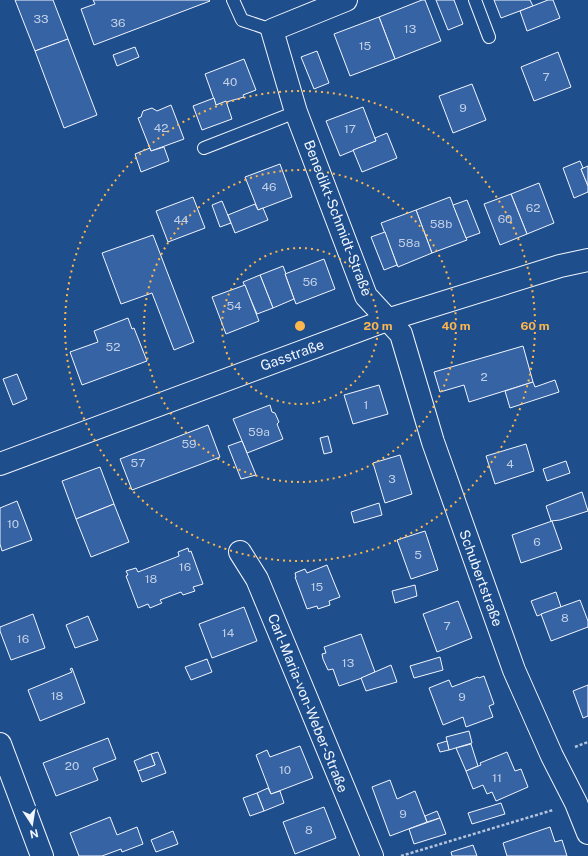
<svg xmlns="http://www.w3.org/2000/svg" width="588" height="856" viewBox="0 0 588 856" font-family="'Public Sans',sans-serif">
	<rect width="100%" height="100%" fill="#1f4e8c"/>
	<g fill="#3563a3" stroke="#f2f6ff">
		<polygon points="15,0 53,0 68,39 35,51"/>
		<polygon points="93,0 209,0 210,1 94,45 81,9 95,4"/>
		<polygon points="422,0 425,0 441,41 395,59 379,17"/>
		<polygon points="436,0 454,0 463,24 448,30"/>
		<polygon points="494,0 530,0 533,6 501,18"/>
		<polygon points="548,0 553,0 560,18 527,31 520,11"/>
		<polygon points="379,17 395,59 350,76 334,34"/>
		<polygon points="68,39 97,115 64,128 35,51"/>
		<polygon points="135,47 139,57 117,66 113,55"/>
		<polygon points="317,51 329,83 314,89 301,57"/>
		<polygon points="558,52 571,87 534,101 521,67"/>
		<polygon points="244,59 256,90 243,95 244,97 216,105 205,74"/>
		<polygon points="472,84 486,120 453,133 439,96"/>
		<polygon points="214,98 216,105 226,101 232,119 202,130 193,106"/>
		<polygon points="171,105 184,139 151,151 138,118 141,117 143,111 152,108 157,111"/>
		<polygon points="363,107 376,141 340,156 326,121"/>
		<polygon points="387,133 397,158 362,172 353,150 376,141 375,138"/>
		<polygon points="164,147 169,161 141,172 135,154 150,148 151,151"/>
		<polygon points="580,161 583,168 581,169 588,186 588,192 574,198 563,168"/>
		<polygon points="280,164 292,197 258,210 245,177"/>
		<polygon points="588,166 588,186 581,169"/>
		<polygon points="539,183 554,223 527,234 511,194"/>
		<polygon points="511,194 527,234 500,245 484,204"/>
		<polygon points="193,197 205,228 168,242 156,211"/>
		<polygon points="450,197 467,240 432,253 416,210"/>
		<polygon points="467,200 480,233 466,238 453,205"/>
		<polygon points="222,201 231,223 220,227 212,205"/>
		<polygon points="255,204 258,210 263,208 268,220 235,233 228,215"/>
		<polygon points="416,210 432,253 398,267 381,223"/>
		<polygon points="385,232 397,265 384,270 371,237"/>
		<polygon points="153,235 194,342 174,350 152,293 121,304 102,253"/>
		<polygon points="324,259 335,289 296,304 285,274"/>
		<polygon points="283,266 286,274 285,274 294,299 273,308 260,275"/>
		<polygon points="260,275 273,308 257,314 243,282"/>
		<polygon points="245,285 259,321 226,334 212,297"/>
		<polygon points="128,318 132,329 134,328 147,361 82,385 70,352 98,342 94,331"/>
		<polygon points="523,346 533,382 469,402 464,385 440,392 434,372"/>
		<polygon points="17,374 27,399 13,405 3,379"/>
		<polygon points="555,380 559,392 510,408 505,391 533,382 535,387"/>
		<polygon points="379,385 388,414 353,424 344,395"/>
		<polygon points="270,405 272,412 275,413 279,422 277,424 283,439 247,453 233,419"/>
		<polygon points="208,425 220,457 132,490 120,459"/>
		<polygon points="328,436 332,452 324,454 320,438"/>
		<polygon points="242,441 256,475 241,479 228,446"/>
		<polygon points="526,444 534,471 495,484 486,456"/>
		<polygon points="400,455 412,494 385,503 373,463"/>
		<polygon points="566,461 570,473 547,481 543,469"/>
		<polygon points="100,467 114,504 76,519 62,481"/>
		<polygon points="582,492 588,511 560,520 551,521 546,506"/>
		<polygon points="17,501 32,540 2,551 0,544 0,508"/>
		<polygon points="379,503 382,515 354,523 351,512"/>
		<polygon points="114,504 129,542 91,557 76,519"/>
		<polygon points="552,521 562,549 521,563 512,535"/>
		<polygon points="425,531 438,570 411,579 397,540"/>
		<polygon points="188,548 189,552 191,551 203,584 193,587 195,591 183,595 181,592 160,600 162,603 150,608 148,604 138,608 126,576 128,575 126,571 136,568 138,572 179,556 178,552"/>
		<polygon points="327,565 340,597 329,601 330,605 318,609 317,606 307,609 295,577 296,577 295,573 305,569 307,573"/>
		<polygon points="415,585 417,596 395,603 392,591"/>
		<polygon points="556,592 561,607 537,616 531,601"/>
		<polygon points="580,600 588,621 588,627 551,641 541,614"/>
		<polygon points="458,601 472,638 437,652 423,614"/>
		<polygon points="244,607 257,641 212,658 199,624"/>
		<polygon points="33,614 45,648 11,660 0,631 0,627"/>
		<polygon points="88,616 98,640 75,648 66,625"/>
		<polygon points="361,634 375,672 362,678 339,686 333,669 328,670 323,659 322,654 326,653 324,647"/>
		<polygon points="440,657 443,670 414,678 410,666"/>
		<polygon points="207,659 212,672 191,680 185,667"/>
		<polygon points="391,665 397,682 366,691 361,678"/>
		<polygon points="72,668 85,703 40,721 28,690 72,672 70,669"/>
		<polygon points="484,676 494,704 489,706 493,717 466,727 463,717 443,725 429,688 449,680 452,687 478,677 479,678"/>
		<polygon points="588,685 588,716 583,718 573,691"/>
		<polygon points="469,731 472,743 449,750 446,737"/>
		<polygon points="108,738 116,759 93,768 98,780 56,796 43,763"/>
		<polygon points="447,741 449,750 440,752 437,744"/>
		<polygon points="471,744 478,766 466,771 456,748"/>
		<polygon points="300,746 313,778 271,794 256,755 267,750 270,757"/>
		<polygon points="158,752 166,773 142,782 138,771 155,765 151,754"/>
		<polygon points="507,752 515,771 521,769 528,787 496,801 492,792 487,794 483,785 473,789 466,771 481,765 480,763"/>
		<polygon points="151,754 155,765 138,771 134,761"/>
		<polygon points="390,780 397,799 415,791 427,822 390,836 372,787"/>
		<polygon points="268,788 271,794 280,791 284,803 264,811 257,793"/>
		<polygon points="257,793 264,811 250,816 243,798"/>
		<polygon points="501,803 505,814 472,824 468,813"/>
		<polygon points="324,807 336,838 295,854 283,822"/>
		<polygon points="437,811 440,818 427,822 425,816"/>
		<polygon points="110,817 117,835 137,827 143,844 122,852 121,849 102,856 79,856 70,833"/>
		<polygon points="440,818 446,834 414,844 409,829"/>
		<polygon points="550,827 555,842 562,840 567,856 507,856 503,843"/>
		<polygon points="173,831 178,844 156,852 151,840"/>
		<polygon points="473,845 477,856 452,856 451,852"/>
	</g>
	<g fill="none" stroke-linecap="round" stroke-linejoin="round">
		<defs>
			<g id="lane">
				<polyline points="233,0 242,20 272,30"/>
				<polyline points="475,0 489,37"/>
				<polyline points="204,148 296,112"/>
			</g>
			<g id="street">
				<polyline points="346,0 272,30 296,112 366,296 401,334 433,442 514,670 552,756 576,803 588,833"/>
				<polyline points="0,464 387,320 560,266 588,260"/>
				<polyline points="240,552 257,579 372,856"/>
				<polyline points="0,744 42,856"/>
			</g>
		</defs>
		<use href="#lane" stroke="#f2f6ff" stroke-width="14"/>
		<use href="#street" stroke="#f2f6ff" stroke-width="24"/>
		<g stroke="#b3c4dc" stroke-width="2.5" stroke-dasharray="3 2" stroke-linecap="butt">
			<polyline points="575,747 588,742"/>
			<polyline points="401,856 553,810"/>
		</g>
		<use href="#lane" stroke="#1f4e8c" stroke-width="12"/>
		<use href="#street" stroke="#1f4e8c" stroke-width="22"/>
	</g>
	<g fill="none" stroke="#ffb74d" stroke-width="2" stroke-dasharray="2 4">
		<circle cx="300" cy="326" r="78"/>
		<circle cx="300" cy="326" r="156"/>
		<circle cx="300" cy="326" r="235"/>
	</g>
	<g text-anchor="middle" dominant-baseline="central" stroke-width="3" stroke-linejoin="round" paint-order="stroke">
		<g font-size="12" fill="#c3d1e8">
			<text x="41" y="19">33</text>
			<text x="118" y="23">36</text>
			<text x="410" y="29">13</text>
			<text x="365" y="46">15</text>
			<text x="546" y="77">7</text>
			<text x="230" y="82">40</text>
			<text x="463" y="108">9</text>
			<text x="161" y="128">42</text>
			<text x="350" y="129">17</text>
			<text x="269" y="187">46</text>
			<text x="533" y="208">62</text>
			<text x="505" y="219">60</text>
			<text x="181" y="220">44</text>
			<text x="441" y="224">58b</text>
			<text x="409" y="243">58a</text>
			<text x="310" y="282">56</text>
			<text x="234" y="306">54</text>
			<text x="113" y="347">52</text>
			<text x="484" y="377">2</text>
			<text x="366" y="405">1</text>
			<text x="259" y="432">59a</text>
			<text x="189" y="444">59</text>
			<text x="138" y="463">57</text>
			<text x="510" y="464">4</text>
			<text x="392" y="479">3</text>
			<text x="13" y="524">10</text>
			<text x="537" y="542">6</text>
			<text x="418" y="555">5</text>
			<text x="185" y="567">16</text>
			<text x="151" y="579">18</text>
			<text x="317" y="587">15</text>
			<text x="565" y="618">8</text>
			<text x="447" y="626">7</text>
			<text x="228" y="633">14</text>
			<text x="23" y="639">16</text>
			<text x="348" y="663">13</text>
			<text x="57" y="696">18</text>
			<text x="462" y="697">9</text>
			<text x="72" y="766">20</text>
			<text x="285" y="770">10</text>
			<text x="497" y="778">11</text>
			<text x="403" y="814">9</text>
			<text x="309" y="830">8</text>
		</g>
		<g font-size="14" fill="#f2f6ff" stroke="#1f4e8c">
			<text transform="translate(338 218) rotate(69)">Benedikt-Schmidt-Straße</text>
			<text transform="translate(292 355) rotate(-20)">Gasstraße</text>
			<text transform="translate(481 578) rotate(70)">Schubertstraße</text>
			<text transform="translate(308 703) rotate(68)">Carl-Maria-von-Weber-Straße</text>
		</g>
	</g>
	<circle cx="300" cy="326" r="6" fill="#ffb74d" stroke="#1f4e8c" stroke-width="2"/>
	<g font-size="12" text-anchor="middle" font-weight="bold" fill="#ffb74d" stroke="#1f4e8c" stroke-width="3" stroke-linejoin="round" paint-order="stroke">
		<text x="378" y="330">20 m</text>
		<text x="456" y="330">40 m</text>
		<text x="535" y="330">60 m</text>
	</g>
	<g transform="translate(32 824) rotate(168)" stroke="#1f4e8c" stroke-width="3" paint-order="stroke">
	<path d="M0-3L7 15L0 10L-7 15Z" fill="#f2f6ff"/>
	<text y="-6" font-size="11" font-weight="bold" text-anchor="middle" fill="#f2f6ff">N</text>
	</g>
</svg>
